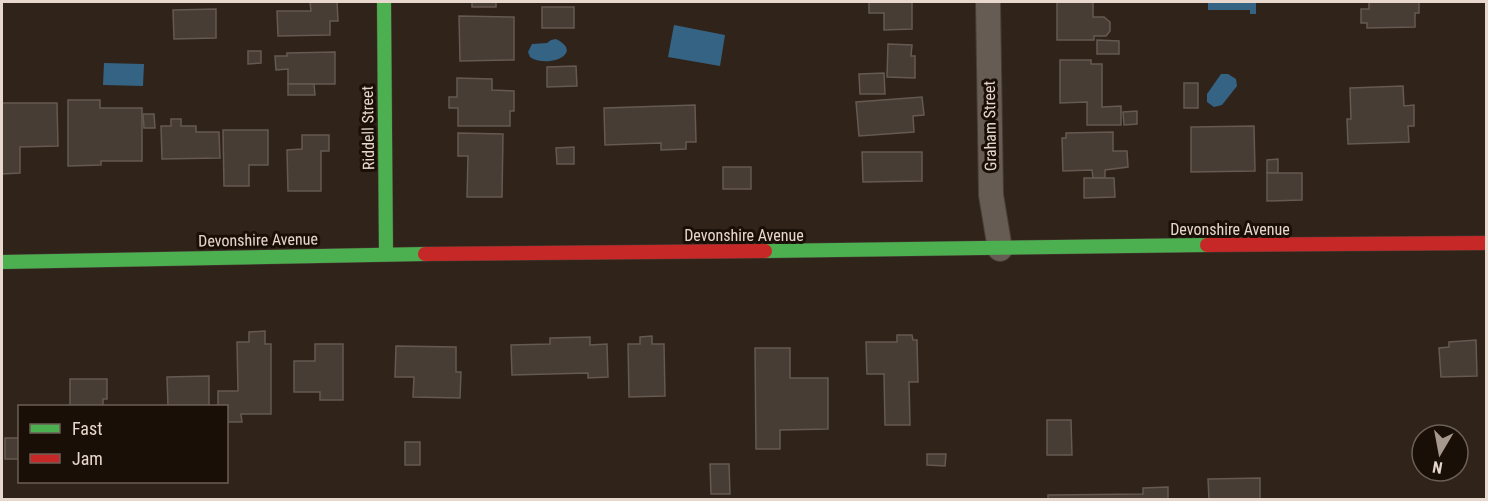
<svg xmlns="http://www.w3.org/2000/svg" width="1488" height="501" viewBox="0 0 1488 501" font-family="'Roboto Condensed',sans-serif">
	<rect width="100%" height="100%" fill="#302319"/>
	<g fill="#356384">
		<polygon points="1208,2 1256,2 1256,14 1250,14 1250,10 1208,10"/>
		<polygon points="674,25 725,35 720,66 668,57"/>
		<path d="M 556,39 C 586,54 546,69 530,57 L 528,52 L 532,44 L 547,43 L 551,40 Z"/>
		<polygon points="104,63 144,64 143,86 103,85"/>
		<polygon points="1221,74 1228,74 1236,79 1237,86 1222,105 1214,107 1207,102 1207,94"/>
	</g>
	<g fill="#473d34" stroke="#655951" stroke-width="1.5">
		<polygon points="310,2 337,2 338,21 330,21 330,35 278,36 277,11 311,11"/>
		<rect x="472" y="2" width="24" height="5"/>
		<polygon points="869,2 912,2 912,29 884,30 884,13 869,13"/>
		<polygon points="1057,2 1093,2 1093,17 1104,17 1110,22 1110,31 1106,36 1094,36 1094,40 1057,40"/>
		<polygon points="1369,2 1419,2 1419,13 1415,13 1415,27 1367,28 1367,23 1361,23 1361,9 1369,9"/>
		<rect x="542" y="7" width="32" height="21"/>
		<polygon points="216,9 216,38 174,39 173,10"/>
		<polygon points="459,16 514,17 514,60 460,61"/>
		<polygon points="1097,40 1119,41 1119,54 1097,54"/>
		<polygon points="888,44 912,45 911,56 915,56 915,78 887,77"/>
		<polygon points="248,51 261,51 261,63 248,64"/>
		<polygon points="335,52 335,84 288,84 288,69 276,70 275,56 287,56 287,53"/>
		<polygon points="1060,60 1091,60 1091,64 1102,64 1102,107 1121,106 1121,125 1087,125 1087,102 1060,103"/>
		<polygon points="576,66 577,86 547,87 547,67"/>
		<polygon points="884,73 885,94 860,94 859,74"/>
		<polygon points="457,78 492,79 492,90 514,91 514,111 510,111 510,126 458,126 458,108 449,108 449,97 457,97"/>
		<rect x="1184" y="83" width="14" height="25"/>
		<polygon points="288,84 314,84 315,95 288,95"/>
		<polygon points="1403,86 1404,106 1414,105 1414,126 1408,126 1409,142 1348,144 1347,119 1351,119 1350,88"/>
		<polygon points="922,97 924,115 913,116 914,132 859,136 856,102"/>
		<polygon points="68,100 100,100 100,108 142,108 142,161 101,161 101,165 68,166"/>
		<polygon points="2,103 57,103 58,146 20,147 20,173 2,174"/>
		<polygon points="695,105 696,142 686,142 686,149 661,150 661,143 605,145 604,108"/>
		<polygon points="1137,111 1137,124 1124,125 1123,112"/>
		<polygon points="143,114 154,114 155,128 144,128"/>
		<polygon points="171,119 181,119 181,126 196,126 196,132 219,132 220,158 162,159 161,126 171,126"/>
		<polygon points="1254,126 1255,171 1191,172 1191,127"/>
		<polygon points="223,130 268,130 268,165 249,165 249,186 224,186"/>
		<polygon points="1113,132 1113,151 1127,151 1128,167 1105,170 1105,178 1093,178 1092,170 1063,171 1062,138 1066,138 1066,133"/>
		<polygon points="458,133 503,134 502,197 467,197 468,156 458,156"/>
		<polygon points="302,135 329,135 329,151 321,151 321,191 288,191 287,150 302,149"/>
		<polygon points="574,147 574,164 557,164 556,148"/>
		<polygon points="862,152 922,152 922,181 863,182"/>
		<polygon points="1278,159 1278,173 1267,173 1267,160"/>
		<rect x="723" y="167" width="28" height="22"/>
		<polygon points="1267,173 1302,173 1302,200 1267,201"/>
		<polygon points="1084,178 1114,178 1115,197 1084,198"/>
		<polygon points="265,331 265,344 271,344 271,414 241,414 242,422 226,422 226,406 218,406 218,391 238,391 237,342 249,342 249,332"/>
		<polygon points="897,335 912,335 913,340 917,340 918,382 909,382 910,425 885,425 884,374 867,374 866,342 897,342"/>
		<polygon points="652,336 652,344 664,344 665,396 629,397 628,344 640,344 640,337"/>
		<polygon points="590,337 590,345 607,344 608,377 588,378 588,373 512,375 511,345 550,344 550,338"/>
		<polygon points="1476,340 1477,376 1441,377 1439,348 1449,347 1449,342"/>
		<polygon points="315,344 343,344 343,400 320,400 320,392 294,392 294,361 315,361"/>
		<polygon points="396,346 456,347 456,372 461,372 460,398 413,397 414,377 395,377"/>
		<polygon points="755,348 790,348 790,378 828,378 828,429 780,430 780,449 756,449"/>
		<polygon points="209,376 209,406 168,406 167,377"/>
		<polygon points="70,379 107,379 107,399 103,399 103,406 70,406"/>
		<polygon points="1047,420 1071,420 1072,455 1047,455"/>
		<polygon points="5,438 19,438 20,459 5,459"/>
		<rect x="405" y="442" width="15" height="23"/>
		<polygon points="927,454 946,454 945,466 927,465"/>
		<polygon points="710,464 729,464 730,494 711,494"/>
		<polygon points="1260,478 1260,500 1209,500 1208,479"/>
		<polygon points="1168,487 1168,500 1048,500 1048,495 1143,494 1143,488"/>
	</g>
	<g fill="none" stroke-linecap="round" stroke-linejoin="round">
		<defs>
			<polyline id="street" points="988,2 991,195 1000,249"/>
			<g id="fast">
				<polyline points="384,2 386,254"/>
				<polyline points="765,251 1207,245"/>
				<polyline points="2,262 425,254"/>
			</g>
			<g id="jam">
				<polyline points="1207,245 1486,243"/>
				<polyline points="425,254 765,251"/>
			</g>
		</defs>
		<use href="#street" stroke="#493d36" stroke-width="26"/>
		<use href="#fast" stroke="#493d36" stroke-width="15"/>
		<use href="#jam" stroke="#493d36" stroke-width="15"/>
		<use href="#street" stroke="#675c54" stroke-width="24"/>
		<use href="#fast" stroke="#4caf50" stroke-width="14"/>
		<use href="#jam" stroke="#c62828" stroke-width="14"/>
	</g>
	<g text-anchor="middle" dominant-baseline="central" stroke-width="6" stroke-linejoin="round" paint-order="stroke">
		<g font-size="16" fill="#e7d7cc" stroke="#1a0f07">
			<text transform="translate(990 126) rotate(-91)">Graham Street</text>
			<text transform="translate(368 128) rotate(-91)">Riddell Street</text>
			<text x="1230" y="229">Devonshire Avenue</text>
			<text x="744" y="235">Devonshire Avenue</text>
			<text transform="translate(258 240) rotate(-1)">Devonshire Avenue</text>
		</g>
	</g>
	<rect width="1488" height="501" fill="none" stroke="#e7d7cc" stroke-width="6"/>
	<rect x="18" y="405" width="210" height="78" fill="#1a0f07" stroke="#6c5f56" stroke-width="1.5"/>
	<rect x="30" y="424" width="30" height="9" fill="#4caf50" stroke="#6c5f56" stroke-width="1.5"/>
	<text x="72" y="435" font-size="18" fill="#e7d7cc">Fast</text>
	<rect x="30" y="454" width="30" height="9" fill="#c62828" stroke="#6c5f56" stroke-width="1.5"/>
	<text x="72" y="465" font-size="18" fill="#e7d7cc">Jam</text>
	<g transform="translate(1440 453) rotate(190)"><circle r="28" fill="#1a0f07" stroke="#6c5f56" stroke-width="1.5"/>
	<path d="M0-4.5L10 22L0 15L-10 22Z" fill="#a7988d"/>
	<text y="-9" font-size="16" font-weight="bold" text-anchor="middle" fill="#e7d7cc">N</text>
	</g>
</svg>
